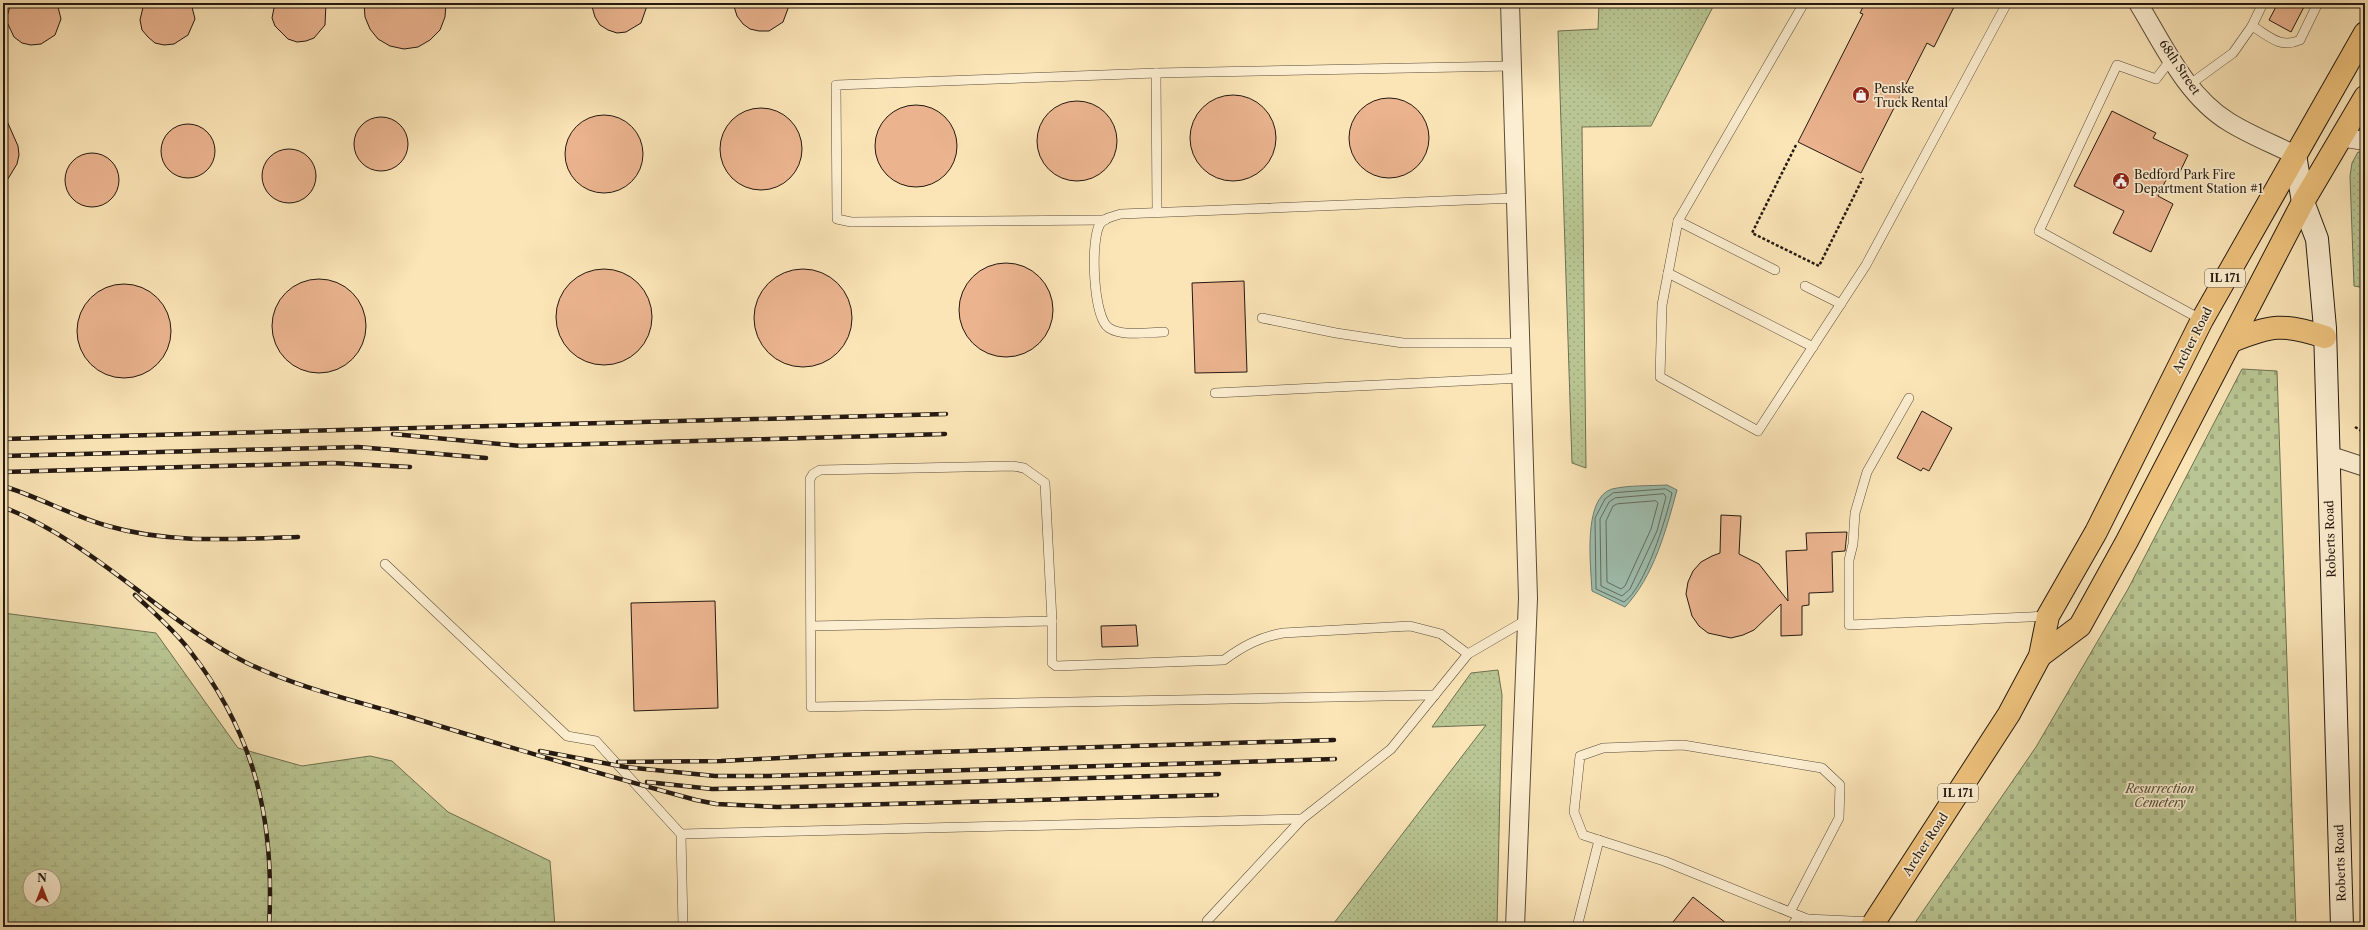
<svg xmlns="http://www.w3.org/2000/svg" width="2368" height="930" viewBox="0 0 2368 930" font-family="'Libre Caslon Text',serif">
	<defs>
		<pattern id="grass-dots" width="8" height="8" patternUnits="userSpaceOnUse"><rect width="8" height="8" fill="#b9c693"/><path d="M2 2h.1M6 6h.1" fill="none" stroke="#9faa7e" stroke-width="1.8" stroke-linecap="round"/></pattern>
		<pattern id="wetland-marsh" width="20" height="14" patternUnits="userSpaceOnUse"><rect width="20" height="14" fill="#b9c693"/><path d="M1 5h8M5 5V1M11 12h8M15 12V8" fill="none" stroke="#9faa7e"/></pattern>
		<pattern id="cemetery-stones" width="16" height="16" patternUnits="userSpaceOnUse"><rect width="16" height="16" fill="#b9c693"/><path d="M2 7V4a2 2 0 0 1 4 0v3zM10 15v-3a2 2 0 0 1 4 0v3z" fill="#9faa7e"/></pattern>
	</defs>
	<rect width="100%" height="100%" fill="#fbe5b7"/>
	<filter id="stains"><feTurbulence type="fractalNoise" baseFrequency=".005" numOctaves="4"/><feColorMatrix values="0 0 0 0 .2 0 0 0 0 .09 0 0 0 0 .02 0 0 0 .5 -.17"/></filter>
	<radialGradient id="worn" r=".72"><stop offset=".6" stop-color="#630" stop-opacity="0"/><stop offset="1" stop-color="#630" stop-opacity=".3"/></radialGradient>
	<g fill="url(#grass-dots)" stroke="#6e7052">
		<polygon points="1599,3 1715,3 1651,126 1582,127 1586,468 1572,463 1558,31 1598,29"/>
		<polygon points="2358,152 2365,152 2365,288 2354,286 2350,176 2352,163"/>
		<polygon points="1498,670 1502,695 1497,927 1331,927 1486,725 1432,727 1471,673"/>
	</g>
	<path fill="url(#wetland-marsh)" stroke="#6e7052" fill-rule="evenodd" d="M 3,613 L 156,633 L 238,748 L 302,766 L 370,756 L 392,761 L 448,812 L 550,861 L 555,927 L 3,927 ZM 30,876 L 54,876 L 54,900 L 30,900 Z"/>
	<polygon fill="url(#cemetery-stones)" stroke="#6e7052" points="2242,369 2277,371 2296,927 1912,927 2036,747 2128,589"/>
	<path fill="#9fbfb0" stroke="#6e7d70" d="M 1667,485 L 1677,490 C 1666,530 1654,576 1625,607 L 1592,591 C 1591,568 1582,498 1612,489 C 1629,485 1650,486 1667,485 Z"/>
	<g fill="none" stroke-linecap="round" stroke-linejoin="round">
		<g stroke="#626c60" stroke-width="1">
			<path d="M 1666,489 L 1672,493 C 1666,519 1645,588 1624,602 L 1596,589 L 1595,518 L 1605,499 L 1613,493 Z"/>
			<polygon points="1664,494 1666,497 1657,531 1630,589 1622,596 1601,586 1600,519 1609,502 1615,498"/>
			<polygon points="1656,501 1658,503 1651,529 1625,586 1621,589 1607,582 1606,521 1613,506 1617,504"/>
		</g>
	</g>
	<g fill="#ebb48f" stroke="#241911">
		<polygon points="11,3 57,3 61,19 55,35 41,44 31,45 22,43 14,37 6,20"/>
		<polygon points="144,3 191,3 195,19 188,35 174,44 164,45 155,43 148,37 142,30 140,20"/>
		<polygon points="275,3 326,3 325,25 314,38 306,41 297,42 288,39 275,26 272,18"/>
		<polygon points="364,3 446,3 445,17 440,30 430,40 418,47 404,49 390,46 378,39 370,29 365,17"/>
		<polygon points="591,3 648,3 641,23 626,32 617,33 608,30 600,25 595,17"/>
		<polygon points="733,3 790,3 783,22 769,31 759,31 750,29 743,24 737,16"/>
		<polygon points="1865,3 1956,3 1934,47 1927,43 1861,173 1798,142 1863,14 1860,13"/>
		<polygon points="2278,3 2306,3 2291,32 2269,20"/>
		<circle cx="1233" cy="138" r="43"/>
		<circle cx="1389" cy="138" r="40"/>
		<circle cx="1077" cy="141" r="40"/>
		<circle cx="916" cy="146" r="41"/>
		<circle cx="761" cy="149" r="41"/>
		<polygon points="2112,111 2156,133 2153,138 2188,155 2178,176 2170,172 2158,196 2173,204 2151,252 2113,233 2124,211 2074,186"/>
		<polygon points="3,112 18,146 19,155 17,164 3,187"/>
		<circle cx="604" cy="154" r="39"/>
		<circle cx="381" cy="144" r="27"/>
		<circle cx="188" cy="151" r="27"/>
		<circle cx="289" cy="176" r="27"/>
		<circle cx="92" cy="180" r="27"/>
		<circle cx="1006" cy="310" r="47"/>
		<circle cx="803" cy="318" r="49"/>
		<circle cx="604" cy="317" r="48"/>
		<circle cx="319" cy="326" r="47"/>
		<polygon points="1244,281 1247,372 1195,373 1192,283"/>
		<circle cx="124" cy="331" r="47"/>
		<polygon points="1922,411 1952,428 1929,471 1923,468 1921,471 1897,458"/>
		<polygon points="1721,515 1741,516 1739,554 1759,564 1788,601 1786,551 1807,550 1806,533 1847,532 1845,551 1832,552 1833,592 1809,593 1809,605 1802,606 1802,635 1781,636 1781,604 1754,630 1743,635 1731,638 1708,633 1699,626 1692,616 1686,594 1688,582 1693,571 1701,562 1712,556 1720,553"/>
		<polygon points="715,601 718,708 634,711 631,603"/>
		<polygon points="1136,625 1138,646 1102,647 1101,626"/>
		<polygon points="1693,897 1731,927 1669,927"/>
	</g>
	<g fill="none" stroke-linecap="round" stroke-linejoin="round">
		<defs>
			<g id="lane">
				<polyline points="1804,3 1678,221 1662,305 1660,377 1758,431 1866,265 2007,3"/>
				<path d="M 2252,26 C 2269,36 2280,49 2300,40 L 2318,3"/>
				<polyline points="2172,58 2156,79 2117,65 2039,231 2202,320"/>
				<polyline points="2189,85 2233,53 2252,26 2263,3"/>
				<polyline points="1157,212 1156,73 1512,66"/>
				<polyline points="1105,220 851,222 837,219 836,85 1156,73"/>
				<polyline points="1678,221 1775,270"/>
				<polyline points="1668,273 1813,347"/>
				<polyline points="1805,286 1841,304"/>
				<polyline points="1262,318 1336,333 1403,343 1520,343"/>
				<path d="M 1164,332 C 1148,332 1123,337 1109,328 C 1093,318 1090,240 1100,224 C 1104,218 1114,216 1121,214 L 1516,198"/>
				<polyline points="1215,393 1522,378"/>
				<polyline points="1909,398 1867,472 1855,513 1853,544 1849,560 1849,625 2048,616"/>
				<polyline points="385,564 567,736 596,741 681,834 683,927"/>
				<path d="M 1052,621 L 1052,663 L 1056,666 L 1224,660 C 1243,646 1260,637 1283,633 L 1410,626 L 1441,634 L 1468,654"/>
				<polyline points="811,626 1052,621 1045,483 1024,468 1013,466 820,470 813,474 810,479 811,707 1435,695"/>
				<polyline points="681,834 1302,819"/>
				<polyline points="1790,912 1839,818 1840,785 1822,768 1683,745 1603,748 1580,756 1574,812 1583,835 1664,861 1807,919"/>
				<polyline points="1208,927 1207,921 1302,819 1391,749 1468,654 1528,619"/>
				<polyline points="1577,927 1599,840"/>
				<polyline points="1791,927 1799,916"/>
				<polyline points="1810,927 1807,919 1873,922"/>
			</g>
			<g id="street">
				<polyline points="1510,3 1528,598 1515,927"/>
				<path d="M 2138,3 C 2163,44 2186,96 2229,122 C 2250,135 2273,144 2295,155"/>
				<polyline points="2340,137 2365,141"/>
				<polyline points="2328,455 2365,467"/>
			</g>
			<polyline id="secondary" points="2295,155 2303,202 2317,239 2325,328 2342,927"/>
			<g id="primary">
				<path d="M 2232,341 C 2271,325 2284,323 2325,337"/>
				<polyline points="2040,656 2080,626 2127,541 2303,202 2365,97"/>
				<polyline points="1871,927 2009,714 2040,656 2048,616 2096,532 2202,320 2365,33"/>
			</g>
		</defs>
		<use href="#lane" stroke="#5a4c3a" stroke-width="10"/>
		<use href="#street" stroke="#5a4c3a" stroke-width="20"/>
		<use href="#secondary" stroke="#241911" stroke-width="24"/>
		<use href="#primary" stroke="#241911" stroke-width="24"/>
		<g stroke="#241911" stroke-width="2.5" stroke-dasharray="3 2" stroke-linecap="butt">
			<polyline points="1796,145 1752,233 1819,266 1863,178"/>
			<polyline points="2355,427 2365,433"/>
		</g>
		<use href="#lane" stroke="#fceed0" stroke-width="9"/>
		<use href="#street" stroke="#fceed0" stroke-width="18"/>
		<use href="#secondary" stroke="#fceed0" stroke-width="22"/>
		<use href="#primary" stroke="#eec27c" stroke-width="22"/>
		<defs>
			<g id="rail">
				<polyline points="393,434 521,446 945,434"/>
				<polyline points="3,439 946,414"/>
				<polyline points="3,456 358,447 486,458"/>
				<polyline points="3,472 333,463 410,467"/>
				<path d="M 3,486 C 39,497 72,516 108,526 C 170,544 234,539 298,537"/>
				<path d="M 3,507 C 94,542 161,620 247,663 C 298,688 356,701 410,717 C 505,746 600,774 696,800 L 716,804 L 777,807 L 1217,795"/>
				<path d="M 135,595 C 154,613 174,630 190,651 C 256,736 275,822 269,927"/>
				<polyline points="540,751 625,767 715,776 768,776 1335,759"/>
				<polyline points="618,762 721,761 837,755 1334,740"/>
				<polyline points="647,782 712,789 764,788 1219,774"/>
			</g>
		</defs>
		<use href="#rail" stroke="#241911" stroke-width="4.5"/>
		<use href="#rail" stroke="#fceed0" stroke-width="3" stroke-dasharray="9" stroke-linecap="butt"/>
	</g>
	<defs>
		<symbol id="shop-disc" viewBox="-11 -11 22 22"><circle r="9.5" fill="#8f2418" stroke="#fceed0"/><path d="M-5-2.5h2.3a2.7 3.5 0 0 1 5.4 0H5L5.5 6h-11ZM-1.5-2.5h3a1.5 2.3 0 0 0-3 0Z" fill="#fff"/></symbol>
		<symbol id="civic-disc" viewBox="-11 -11 22 22"><circle r="9.5" fill="#8f2418" stroke="#fceed0"/><path d="M-.6-6.5H3V-4.5H.6V-3L4-1V1h2V6H-6V1h2V-1L-.6-3ZM-1.2 2.5V6h2.4V2.5Z" fill="#fff"/></symbol>
	</defs>
	<g fill-rule="evenodd">
		<use href="#shop-disc" x="1851" y="85" width="20" height="20"/>
		<use href="#civic-disc" x="2111" y="171" width="20" height="20"/>
	</g>
	<g text-anchor="middle" dominant-baseline="central" stroke-width="3.5" stroke-linejoin="round" paint-order="stroke">
		<g fill="#fceed0" stroke="#65594a" stroke-width="1">
			<rect x="2205" y="269" width="40" height="18" rx="3"/>
			<rect x="1938" y="784" width="40" height="18" rx="3"/>
		</g>
		<g font-size="11" font-weight="bold" fill="#241911">
			<text x="2225" y="278">IL 171</text>
			<text x="1958" y="793">IL 171</text>
		</g>
		<g font-size="12" fill="#241911" stroke="#fceed0">
			<text transform="translate(2180 67) rotate(56)">68th Street</text>
			<text transform="translate(2192 340) rotate(-63)">Archer Road</text>
			<text transform="translate(2330 539) rotate(-92)">Roberts Road</text>
			<text transform="translate(1925 844) rotate(-57)">Archer Road</text>
			<text transform="translate(2340 863) rotate(-92)">Roberts Road</text>
		</g>
		<g font-size="12" fill="#241911" stroke="#fceed0" text-anchor="start">
			<text x="1874" y="88">Penske<tspan x="1874" dy="14">Truck Rental</tspan></text>
			<text x="2134" y="174">Bedford Park Fire<tspan x="2134" dy="14">Department Station #1</tspan></text>
		</g>
		<g font-size="12" font-style="italic" fill="#514d38" stroke="#fceed0">
			<text x="2160" y="788">Resurrection<tspan x="2160" dy="14">Cemetery</tspan></text>
		</g>
	</g>
	<rect width="2368" height="930" fill="none" stroke="#fbe5b7" stroke-width="16"/>
	<rect x="4" y="4" width="2360" height="922" fill="none" stroke="#241911" stroke-width="2"/>
	<rect x="8" y="8" width="2352" height="914" fill="none" stroke="#241911"/>
	<g transform="translate(42 888)"><circle r="19" fill="#fceed0" stroke="#a69984"/>
	<path d="M0-3L7 15L0 10L-7 15Z" fill="#8f2418"/>
	<text y="-6" font-size="11" font-weight="bold" text-anchor="middle" fill="#241911">N</text>
	</g>
	<rect width="100%" height="100%" filter="url(#stains)"/>
	<rect width="100%" height="100%" fill="url(#worn)"/>
</svg>
